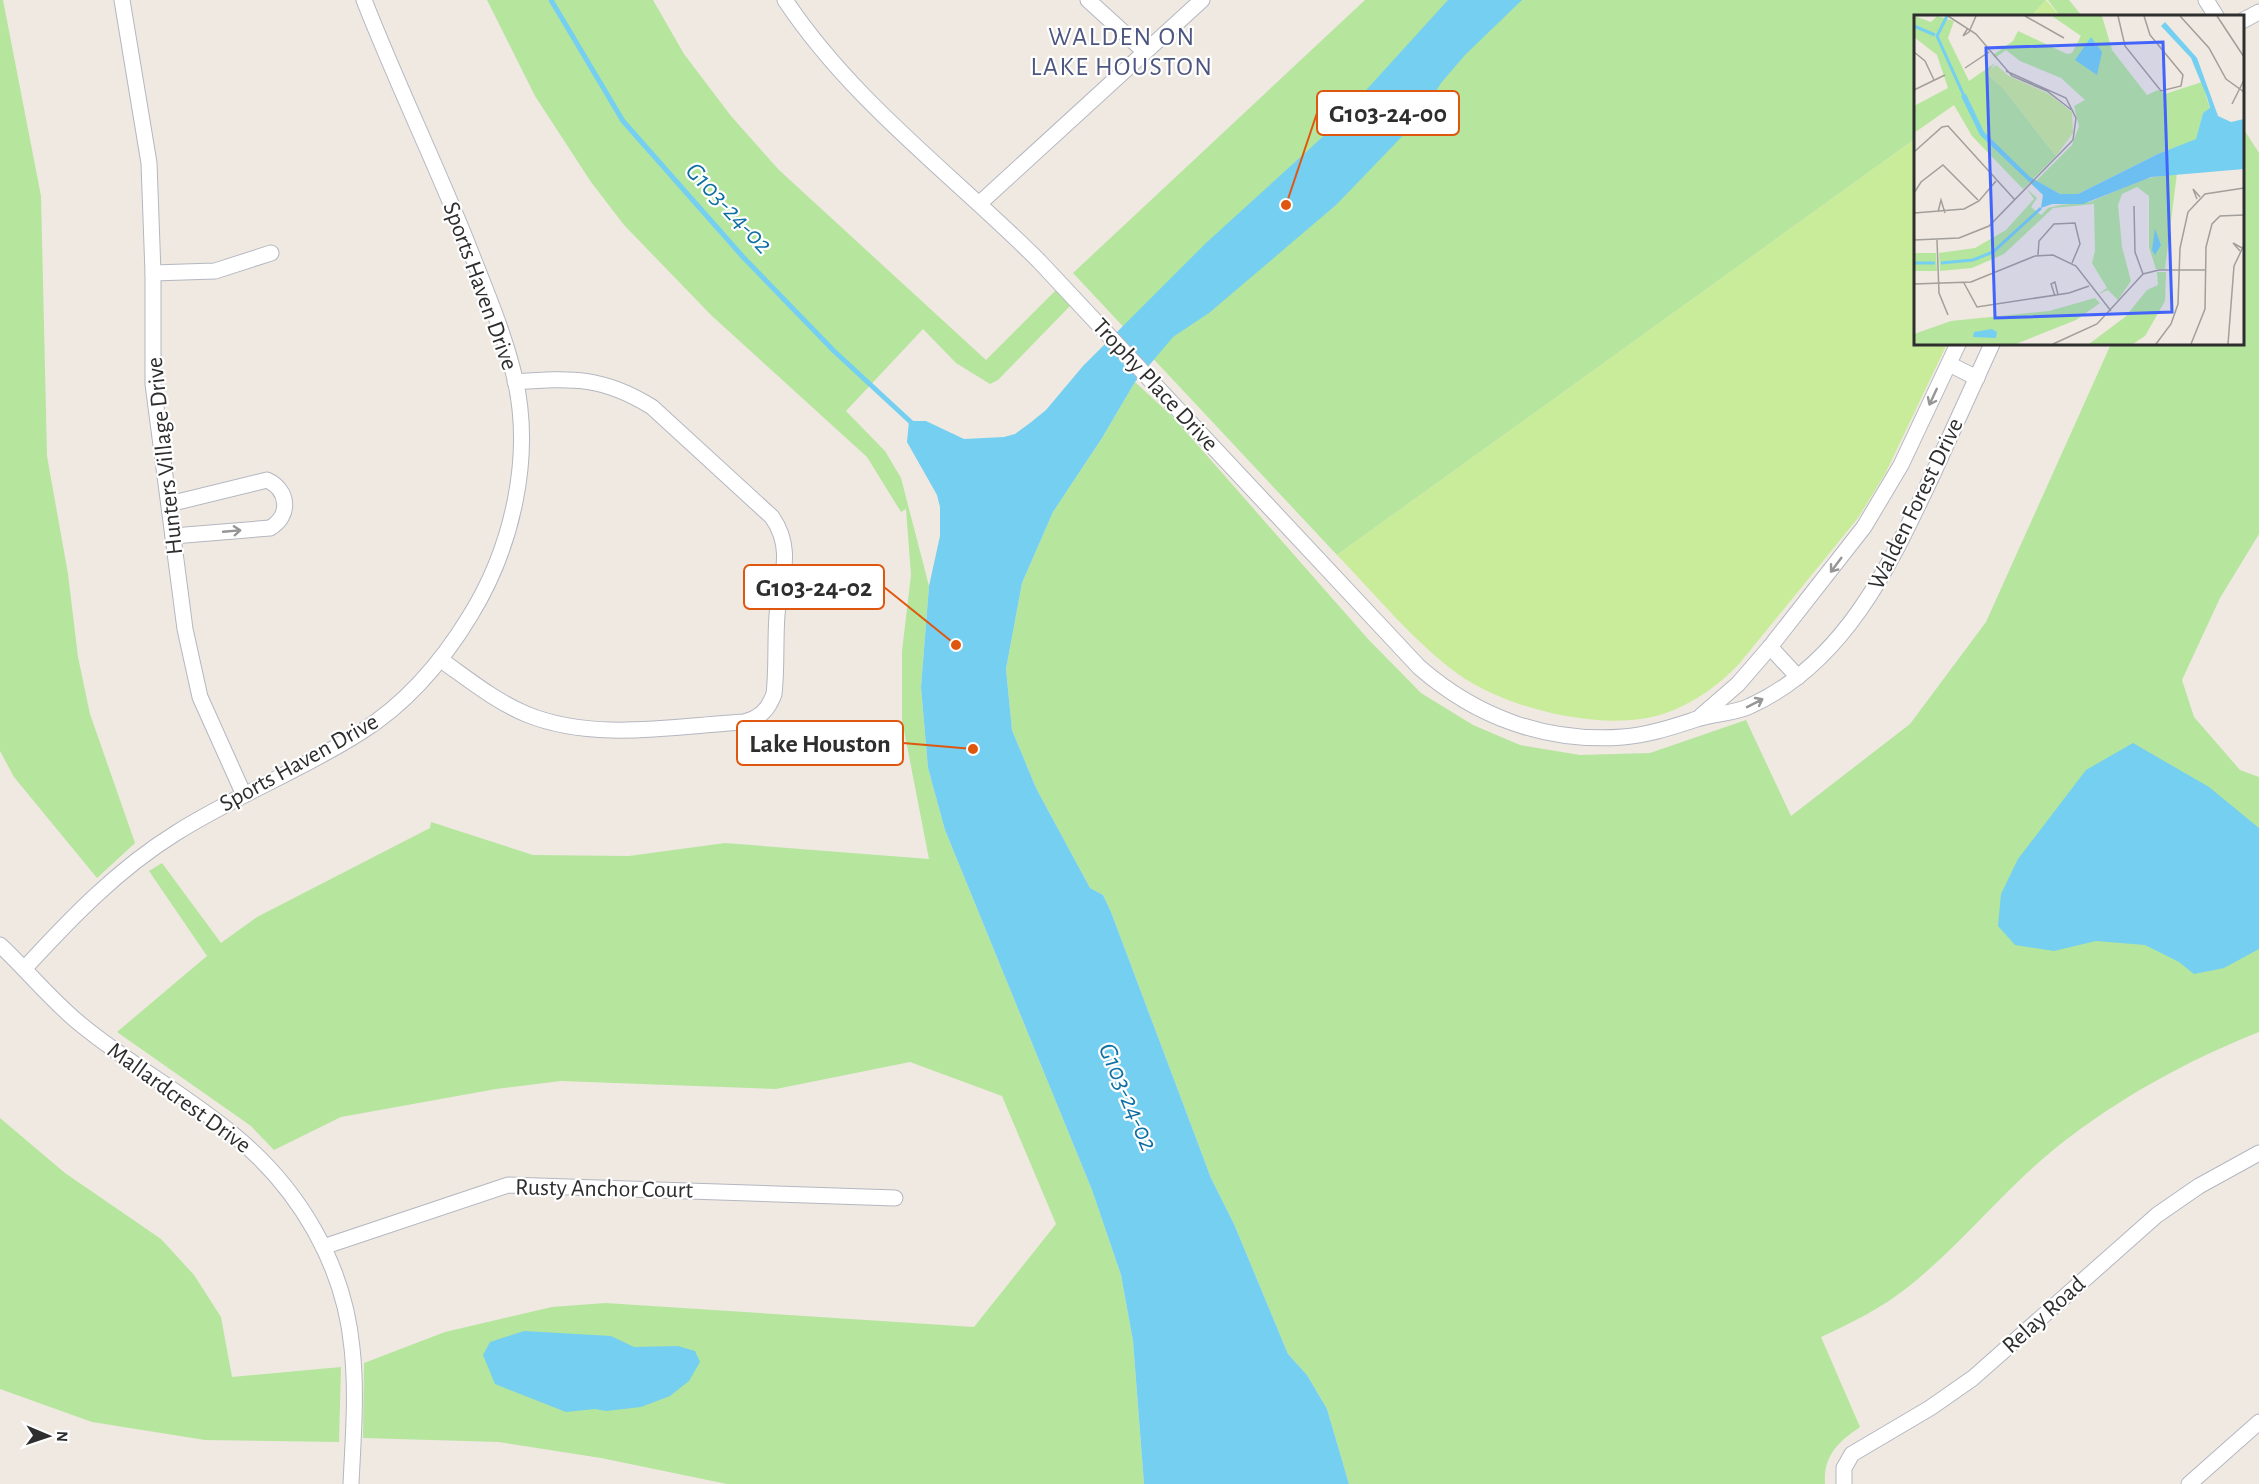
<svg xmlns="http://www.w3.org/2000/svg" width="2259" height="1484" viewBox="0 0 2259 1484" font-family="'Alegreya Sans',sans-serif">
	<rect width="100%" height="100%" fill="#efe9e1"/>
	<g fill="#b6e59e">
		<polygon points="0,0 3,0 41,196 47,456 68,574 78,657 90,714 135,843 97,878 14,777 0,751"/>
		<polygon points="487,0 653,0 684,54 731,116 779,170 986,360 1056,290 1070,306 998,380 990,384 956,363 923,329 846,411 885,451 901,478 929,586 921,687 928,768 945,830 1092,1190 1121,1275 1133,1341 1144,1484 727,1484 601,1458 499,1442 363,1438 364,1363 445,1332 552,1307 605,1303 974,1327 1056,1224 1002,1096 910,1062 776,1089 561,1081 496,1089 341,1117 274,1150 251,1126 117,1032 207,956 149,871 162,863 221,943 257,917 430,828 431,822 533,855 629,856 725,843 929,859 902,720 902,651 911,575 906,509 901,512 867,457 711,315 624,225 591,182 535,96"/>
		<polygon points="1365,0 2046,0 2031,16 1916,16 1915,139 1337,555 1073,273"/>
		<polygon points="2048,0 2069,0 2082,16 2060,16"/>
		<path d="M 2243,128 L 2259,153 L 2259,534 L 2220,598 L 2182,680 L 2194,717 L 2240,770 L 2259,777 L 2259,1032 C 2186,1061 2119,1098 2058,1146 C 2004,1189 1961,1245 1908,1287 C 1882,1308 1851,1323 1821,1337 L 1860,1427 C 1838,1442 1823,1456 1825,1484 L 1349,1484 L 1327,1409 L 1307,1375 L 1288,1354 L 1234,1224 L 1211,1178 L 1111,912 L 1103,895 L 1090,888 L 1036,788 L 1012,730 L 1006,669 L 1022,583 L 1053,512 L 1102,438 L 1135,382 L 1173,417 L 1368,639 L 1421,693 L 1473,725 L 1520,745 L 1580,755 L 1650,753 L 1746,720 L 1791,816 L 1910,724 L 1986,622 L 2111,344 L 2242,344 Z"/>
		<polygon points="0,1118 65,1173 161,1239 194,1275 221,1317 232,1377 341,1367 339,1442 205,1440 92,1422 0,1389"/>
	</g>
	<g fill="#c9ec9a">
		<polygon points="2046,0 2060,16 2031,16"/>
		<path d="M 1915,139 L 1916,344 L 1947,344 L 1885,474 L 1858,518 L 1739,664 C 1718,686 1693,704 1663,714 C 1604,733 1507,709 1458,674 C 1413,641 1376,595 1337,555 Z"/>
	</g>
	<g fill="#75cff0">
		<polygon points="1448,0 1522,0 1465,55 1441,83 1418,120 1336,205 1209,313 1173,337 1135,382 1102,438 1053,512 1022,583 1006,669 1012,730 1036,788 1090,888 1103,895 1111,912 1211,1178 1234,1224 1288,1354 1307,1375 1327,1409 1349,1484 1144,1484 1133,1341 1121,1275 1092,1190 945,830 928,768 921,687 929,586 940,536 940,507 937,495 907,442 909,421 926,421 964,439 1004,437 1015,434 1030,423 1046,410 1083,366 1206,243 1328,132"/>
		<polygon points="2133,743 2209,787 2259,828 2259,949 2224,968 2194,974 2179,962 2145,945 2096,941 2054,951 2015,945 1998,926 2001,894 2018,859 2086,770"/>
		<polygon points="524,1331 611,1336 634,1347 678,1346 695,1351 700,1362 689,1381 670,1396 641,1407 606,1411 595,1409 566,1412 495,1384 483,1355 490,1342"/>
	</g>
	<g fill="none" stroke-linecap="round" stroke-linejoin="round">
		<polyline stroke="#75cff0" stroke-width="5" points="551,0 623,121 743,257 834,351 914,425"/>
		<defs>
			<g id="street">
				<polyline points="122,0 149,163 153,273 153,384 185,629 200,697 244,795"/>
				<path d="M 785,0 C 853,102 953,175 1039,261 L 1419,667 C 1476,717 1546,743 1623,737 C 1649,735 1672,727 1697,719 C 1714,713 1734,714 1750,706 C 1845,663 1890,565 1932,476 C 1952,432 1972,388 1992,344"/>
				<polyline points="1088,0 1145,52"/>
				<polyline points="2206,0 2216,16"/>
				<polyline points="2242,21 2259,12"/>
				<polyline points="980,203 1202,0"/>
				<polyline points="153,273 215,271 271,253"/>
				<polyline points="1949,364 1977,378"/>
				<path d="M 169,504 L 267,480 C 289,490 291,516 270,528 L 173,536"/>
				<polyline points="1770,647 1798,677"/>
				<path d="M 441,660 C 468,679 495,701 526,714 C 594,742 674,726 744,722 C 760,718 768,710 774,694 C 777,668 775,642 777,615 C 780,579 795,550 772,517 L 652,407 C 602,376 572,378 515,382"/>
				<polyline points="1701,716 1738,684 1770,647 1864,527 1901,465 1958,344"/>
				<path d="M 0,945 C 29,972 53,1003 84,1027 C 132,1066 188,1096 235,1136 C 299,1189 344,1264 352,1348 C 357,1393 353,1439 351,1484"/>
				<path d="M 25,968 C 71,918 118,869 176,833 C 236,795 302,770 361,732 C 407,703 442,662 470,616 C 512,548 533,458 515,379 C 504,332 485,289 468,245 C 435,162 396,82 364,0"/>
				<polyline points="323,1247 508,1185 895,1198"/>
				<polyline points="1844,1484 1844,1468 1852,1454 1930,1408 1973,1378 2157,1215 2199,1186 2259,1153"/>
				<polyline points="2189,1484 2259,1422"/>
			</g>
		</defs>
		<use href="#street" stroke="#b4b7c1" stroke-width="17"/>
		<use href="#street" stroke="#fff" stroke-width="15"/>
	</g>
	<defs><path id="oneway-shaft" d="M-6 0H5M1.5-3L5.5 0L1.5 3" fill="none" stroke-width="1.6" stroke-linecap="round" stroke-linejoin="round" transform="scale(1.5)"/></defs>
	<g stroke="#969696">
		<use href="#oneway-shaft" transform="translate(1933 397) rotate(115)"/>
		<use href="#oneway-shaft" transform="translate(232 531) rotate(-5)"/>
		<use href="#oneway-shaft" transform="translate(1836 565) rotate(127)"/>
		<use href="#oneway-shaft" transform="translate(1755 703) rotate(-27)"/>
	</g>
	<g text-anchor="middle" dominant-baseline="central" stroke-width="4.5" stroke-linejoin="round" paint-order="stroke">
		<g font-size="24" fill="#2e2e2e" stroke="#fff">
			<text transform="translate(480 286) rotate(70)">Sports Haven Drive</text>
			<text transform="translate(1155 385) rotate(47)">Trophy Place Drive</text>
			<text transform="translate(165 456) rotate(-96)">Hunters Village Drive</text>
			<text transform="translate(1916 504) rotate(-64)">Walden Forest Drive</text>
			<text transform="translate(299 763) rotate(-29)">Sports Haven Drive</text>
			<text transform="translate(179 1098) rotate(36)">Mallardcrest Drive</text>
			<text transform="translate(604 1189) rotate(1)">Rusty Anchor Court</text>
			<text transform="translate(2044 1315) rotate(-42)">Relay Road</text>
		</g>
		<g font-size="26" letter-spacing="1.5" fill="#4d5680" stroke="#fff">
			<text x="1122" y="37">WALDEN ON<tspan x="1122" dy="30">LAKE HOUSTON</tspan></text>
		</g>
		<g font-size="26" font-style="italic" fill="#0d6fa3" stroke="#fff">
			<text transform="translate(729 208) rotate(47)">G103-24-02</text>
			<text transform="translate(1128 1097) rotate(67)">G103-24-02</text>
		</g>
	</g>
	<g transform="translate(1914 15)">
		<rect width="330" height="330" fill="#efe9e1"/>
		<path d="M 0,1 L 17,7 L 23,1 L 40,6 L 34,23 L 55,66 L 81,48 L 73,59 L 89,73 L 142,141 L 109,174 L 58,121 L 40,90 L 0,118 L 0,91 L 34,73 L 23,40 L 0,22 ZM 138,1 L 188,1 L 198,35 L 233,80 L 244,75 L 251,79 L 288,67 L 296,94 L 289,98 L 282,125 L 244,139 L 164,179 L 146,179 L 122,166 L 158,130 L 165,111 L 160,91 L 171,85 L 147,63 L 106,46 L 92,35 L 81,43 L 79,40 L 99,26 L 104,16 L 153,39 L 158,38 L 167,21 ZM 263,158 L 251,254 L 242,254 L 235,232 L 235,181 L 223,172 L 208,179 L 204,190 L 208,232 L 217,266 L 204,285 L 194,275 L 183,280 L 193,273 L 178,248 L 181,236 L 180,189 L 139,193 L 90,239 L 58,253 L 26,256 L 25,238 L 61,233 L 92,215 L 120,184 L 113,174 L 123,183 L 117,192 L 127,200 L 134,193 L 147,190 L 176,187 L 229,164 ZM 0,238 L 22,238 L 23,256 L 0,256 ZM 243,257 L 252,257 L 251,286 L 231,321 L 219,329 L 175,329 L 211,302 L 233,275 L 244,270 ZM 181,283 L 186,288 L 162,305 L 102,329 L 0,329 L 0,319 L 37,306 L 135,296 Z" fill="#b6e59e"/>
		<path d="M 82,50 L 95,61 L 135,79 L 158,97 L 159,118 L 142,141 L 89,73 L 72,58 Z" fill="#c9ec9a"/>
		<path d="M 251,7 L 283,43 L 304,101 L 317,107 L 330,104 L 330,154 L 237,162 L 169,189 L 138,189 L 127,193 L 129,180 L 66,120 L 47,81 L 52,79 L 70,117 L 116,162 L 146,179 L 164,179 L 244,139 L 282,124 L 289,98 L 296,93 L 293,82 L 277,43 L 247,11 ZM 177,22 L 188,37 L 183,60 L 161,45 ZM 241,214 L 247,230 L 241,240 L 238,235 ZM 78,314 L 83,317 L 82,323 L 59,322 L 60,317 Z" fill="#75cff0"/>
		<path fill="none" stroke="#75cff0" stroke-width="3" d="M 33,1 L 23,21 L 50,81M 0,11 L 21,20M 0,248 L 21,248M 27,248 L 59,245 L 79,237 L 127,193"/>
		<path fill="none" stroke="#a29e99" stroke-width="1.5" d="M 34,1 L 62,19 L 98,61 L 133,76 L 159,96M 111,1 L 150,23M 204,1 L 211,31 L 247,76 L 267,71 L 269,60 L 236,20 L 230,1M 266,1 L 295,33 L 312,64 L 330,77M 303,1 L 330,42M 54,13 L 49,21 L 55,17 L 62,1M 0,37 L 11,46 L 20,65M 51,53 L 75,37M 0,75 L 31,60M 318,89 L 330,65M 0,137 L 28,112 L 34,111 L 101,185M 0,178 L 7,167 L 29,150 L 64,185M 283,184 L 279,174 L 286,182M 220,191 L 221,237 L 229,259M 24,197 L 27,185 L 31,198M 0,198 L 50,194 L 65,186 L 82,166M 0,225 L 45,223 L 75,211 L 159,125 L 162,103 L 152,83 L 92,56M 23,225 L 25,278 L 34,300M 326,236 L 319,228 L 328,233M 124,240 L 125,226 L 140,209 L 161,208 L 166,229 L 158,248M 50,268 L 63,292 L 155,278 L 175,271M 0,269 L 57,267 L 121,241 L 139,240 L 162,251 L 197,296M 141,281 L 137,269 L 141,267 L 144,280M 139,329 L 183,309 L 229,259 L 245,255 L 292,255M 242,329 L 257,309 L 264,289 L 266,233 L 274,197 L 291,179 L 330,173M 277,329 L 291,294 L 292,232 L 298,209 L 306,201 L 330,200M 314,329 L 320,251 L 330,230"/>
		<path fill="#4264fb" fill-opacity="0.15" stroke="#4264fb" stroke-width="3" d="M 249,27 L 258,297 L 81,303 L 72,33 Z"/>
		<rect width="330" height="330" fill="none" stroke="#2e2e2e" stroke-width="3"/>
	</g>
	<path fill="none" stroke="#df570e" stroke-width="2" d="M1286 205L1317 113M956 645L884 587M973 749L903 743"/>
	<g fill="#df570e" stroke="#fff" stroke-width="2">
		<circle cx="1286" cy="205" r="6"/>
		<circle cx="956" cy="645" r="6"/>
		<circle cx="973" cy="749" r="6"/>
	</g>
	<g fill="#fff" stroke="#df570e" stroke-width="2">
		<rect x="1317" y="91" width="142" height="44" rx="6"/>
		<rect x="744" y="565" width="140" height="44" rx="6"/>
		<rect x="737" y="721" width="166" height="44" rx="6"/>
	</g>
	<g font-size="26" text-anchor="middle" font-weight="bold" fill="#2e2e2e">
		<text x="1388" y="122">G103-24-00</text>
		<text x="814" y="596">G103-24-02</text>
		<text x="820" y="752">Lake Houston</text>
	</g>
	<g transform="translate(48 1436) rotate(92)" stroke="#ffffff" stroke-width="4.5" paint-order="stroke">
	<path d="M0-4.5L10 22L0 15L-10 22Z" fill="#2e2e2e"/>
	<text y="-9" font-size="16" font-weight="bold" text-anchor="middle" fill="#2e2e2e">N</text>
	</g>
</svg>
